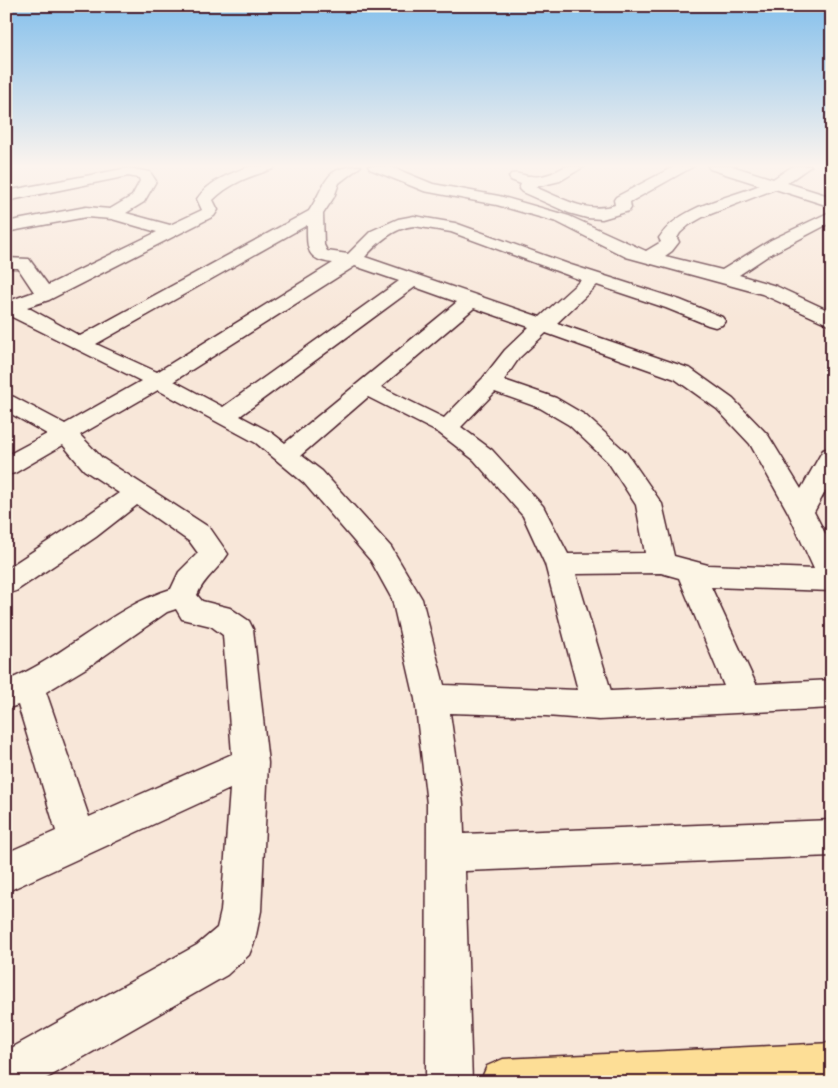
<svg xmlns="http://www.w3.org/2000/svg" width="838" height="1088" viewBox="0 0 838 1088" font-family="'Comic Neue',sans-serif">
	<rect width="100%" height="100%" fill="#f8e7d9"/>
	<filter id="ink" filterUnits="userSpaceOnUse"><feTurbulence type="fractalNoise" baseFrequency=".02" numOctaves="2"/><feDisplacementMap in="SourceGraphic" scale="10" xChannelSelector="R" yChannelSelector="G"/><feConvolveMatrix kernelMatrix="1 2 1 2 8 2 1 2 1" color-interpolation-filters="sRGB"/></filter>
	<g filter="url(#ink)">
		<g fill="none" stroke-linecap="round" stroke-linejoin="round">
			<defs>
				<g id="minor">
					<path d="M 251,166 L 275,166 L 273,169 C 251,176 230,183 213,200 L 218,210 L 214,216 L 49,300 L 27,307 L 80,336 L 309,211 C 327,184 323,166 361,166 L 339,183 L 334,197 L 323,214 L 324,245 L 327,251 L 348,254 L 371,231 L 398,219 L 414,216 L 455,223 L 571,265 L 680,300 L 722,317 L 725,321 L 722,325 L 715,327 L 708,325 L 666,308 L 597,285 L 557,323 L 691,369 L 733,399 L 768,435 L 801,489 L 823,450 L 832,447 L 832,479 L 814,512 L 832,547 L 832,591 L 711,587 L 756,684 L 832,680 L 832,708 L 599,720 L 546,716 L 450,713 L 463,804 L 464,834 L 832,820 L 832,856 L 465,871 L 472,1082 L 426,1082 L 427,804 L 415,699 L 392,599 L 371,561 L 304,483 L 256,443 L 158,390 L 80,435 L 102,458 L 210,528 L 228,554 C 219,569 204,578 197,595 L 202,601 L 230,608 L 249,621 L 253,629 L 268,763 L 261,911 L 255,940 L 249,955 L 227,975 L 40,1082 L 6,1082 L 6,1051 L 197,945 L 217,928 L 221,911 L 230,789 L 6,892 L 6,853 L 56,831 L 18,705 L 6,709 L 6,681 C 65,657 112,607 171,589 L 179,572 L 198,553 L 190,542 L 137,505 L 96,537 L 16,591 L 6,594 L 6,569 L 76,523 L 119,493 L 84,470 L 63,445 L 15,473 L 6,475 L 6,456 L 47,434 L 6,411 L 6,395 L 14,397 L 65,424 L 141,381 L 6,314 L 6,302 L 34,292 L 18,268 L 6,268 L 6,258 L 29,259 L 48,285 L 157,232 L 112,219 L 86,217 L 6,232 L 6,222 L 86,207 L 110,209 L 132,196 L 140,181 L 139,178 L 128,176 L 6,201 L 6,191 L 128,168 L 150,172 L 156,181 L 144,202 L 126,213 L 170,225 L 202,210 L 197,199 C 209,181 231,173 251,166 ZM 307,225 C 307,249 306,260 333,263 L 157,372 L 96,344 ZM 414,226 L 451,232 L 581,280 L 540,317 L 365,257 C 378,243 393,228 414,226 ZM 355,266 L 399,281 L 223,407 L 174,381 ZM 415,287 L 457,302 L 285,443 L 272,433 L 240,416 ZM 474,308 L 529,327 L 505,350 L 483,378 L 444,418 L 381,387 ZM 546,333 L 675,379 L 717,409 L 750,444 L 788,512 L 814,569 L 708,565 L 674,556 L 662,504 L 626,452 L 585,415 L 556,398 L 504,380 L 519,358 ZM 495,392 L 540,408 L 569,425 L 608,462 L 636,505 L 645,553 L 568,554 L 543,506 L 492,450 L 461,427 ZM 368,397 L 439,433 L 474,460 L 523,516 L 545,564 L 578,690 L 444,685 L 422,599 L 391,547 L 322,471 L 301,455 ZM 661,573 L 679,578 L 724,686 L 611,691 L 576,574 ZM 176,609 L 182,619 L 211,626 L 223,635 L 232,754 L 89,817 L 46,692 L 91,665 L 167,612 Z"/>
					<path d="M 368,166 L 389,166 L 433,184 L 499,196 L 569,216 L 646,251 L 661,242 L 659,238 C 680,205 727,199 760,185 L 710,169 L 708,166 L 732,166 L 773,179 L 793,166 L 811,166 L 787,183 L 832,197 L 832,207 L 775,189 L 703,217 L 689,225 L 680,233 L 677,238 L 679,242 L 672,251 L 665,256 L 722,270 L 771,240 L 832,211 L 832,222 L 769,255 L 739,275 L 776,286 L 832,312 L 832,326 L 762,294 L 626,257 L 557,222 L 497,205 L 424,191 L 370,169 Z"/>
					<path d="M 566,166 L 585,166 L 560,181 L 535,187 C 562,198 586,214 615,205 L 614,200 L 616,197 L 675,166 L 694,166 L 630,202 L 631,208 L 629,211 L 602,219 L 587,218 L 569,213 L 522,192 L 519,189 L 521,184 L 511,180 L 509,177 L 511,174 C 518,172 523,176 531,176 C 544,178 555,172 566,166 Z"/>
				</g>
				<polygon id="major" points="832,1043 832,1082 480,1082 487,1066 503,1059"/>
			</defs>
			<use href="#minor" stroke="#4a1f2b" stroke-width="3"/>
			<use href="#major" stroke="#4a1f2b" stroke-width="3"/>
			<use href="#minor" fill="#fcf5e5" fill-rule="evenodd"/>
			<use href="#major" fill="#fdde96" fill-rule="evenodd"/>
		</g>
	</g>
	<linearGradient id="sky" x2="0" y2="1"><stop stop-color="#85c0ec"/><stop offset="0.52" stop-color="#fcf4ee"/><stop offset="1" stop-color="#fcf4ee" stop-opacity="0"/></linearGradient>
	<rect width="838" height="319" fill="url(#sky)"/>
	<rect width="838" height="1088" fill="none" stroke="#fcf5e5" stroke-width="25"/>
	<rect x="12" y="12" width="813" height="1063" fill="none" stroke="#4a1f2b" stroke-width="2" filter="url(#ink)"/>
</svg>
